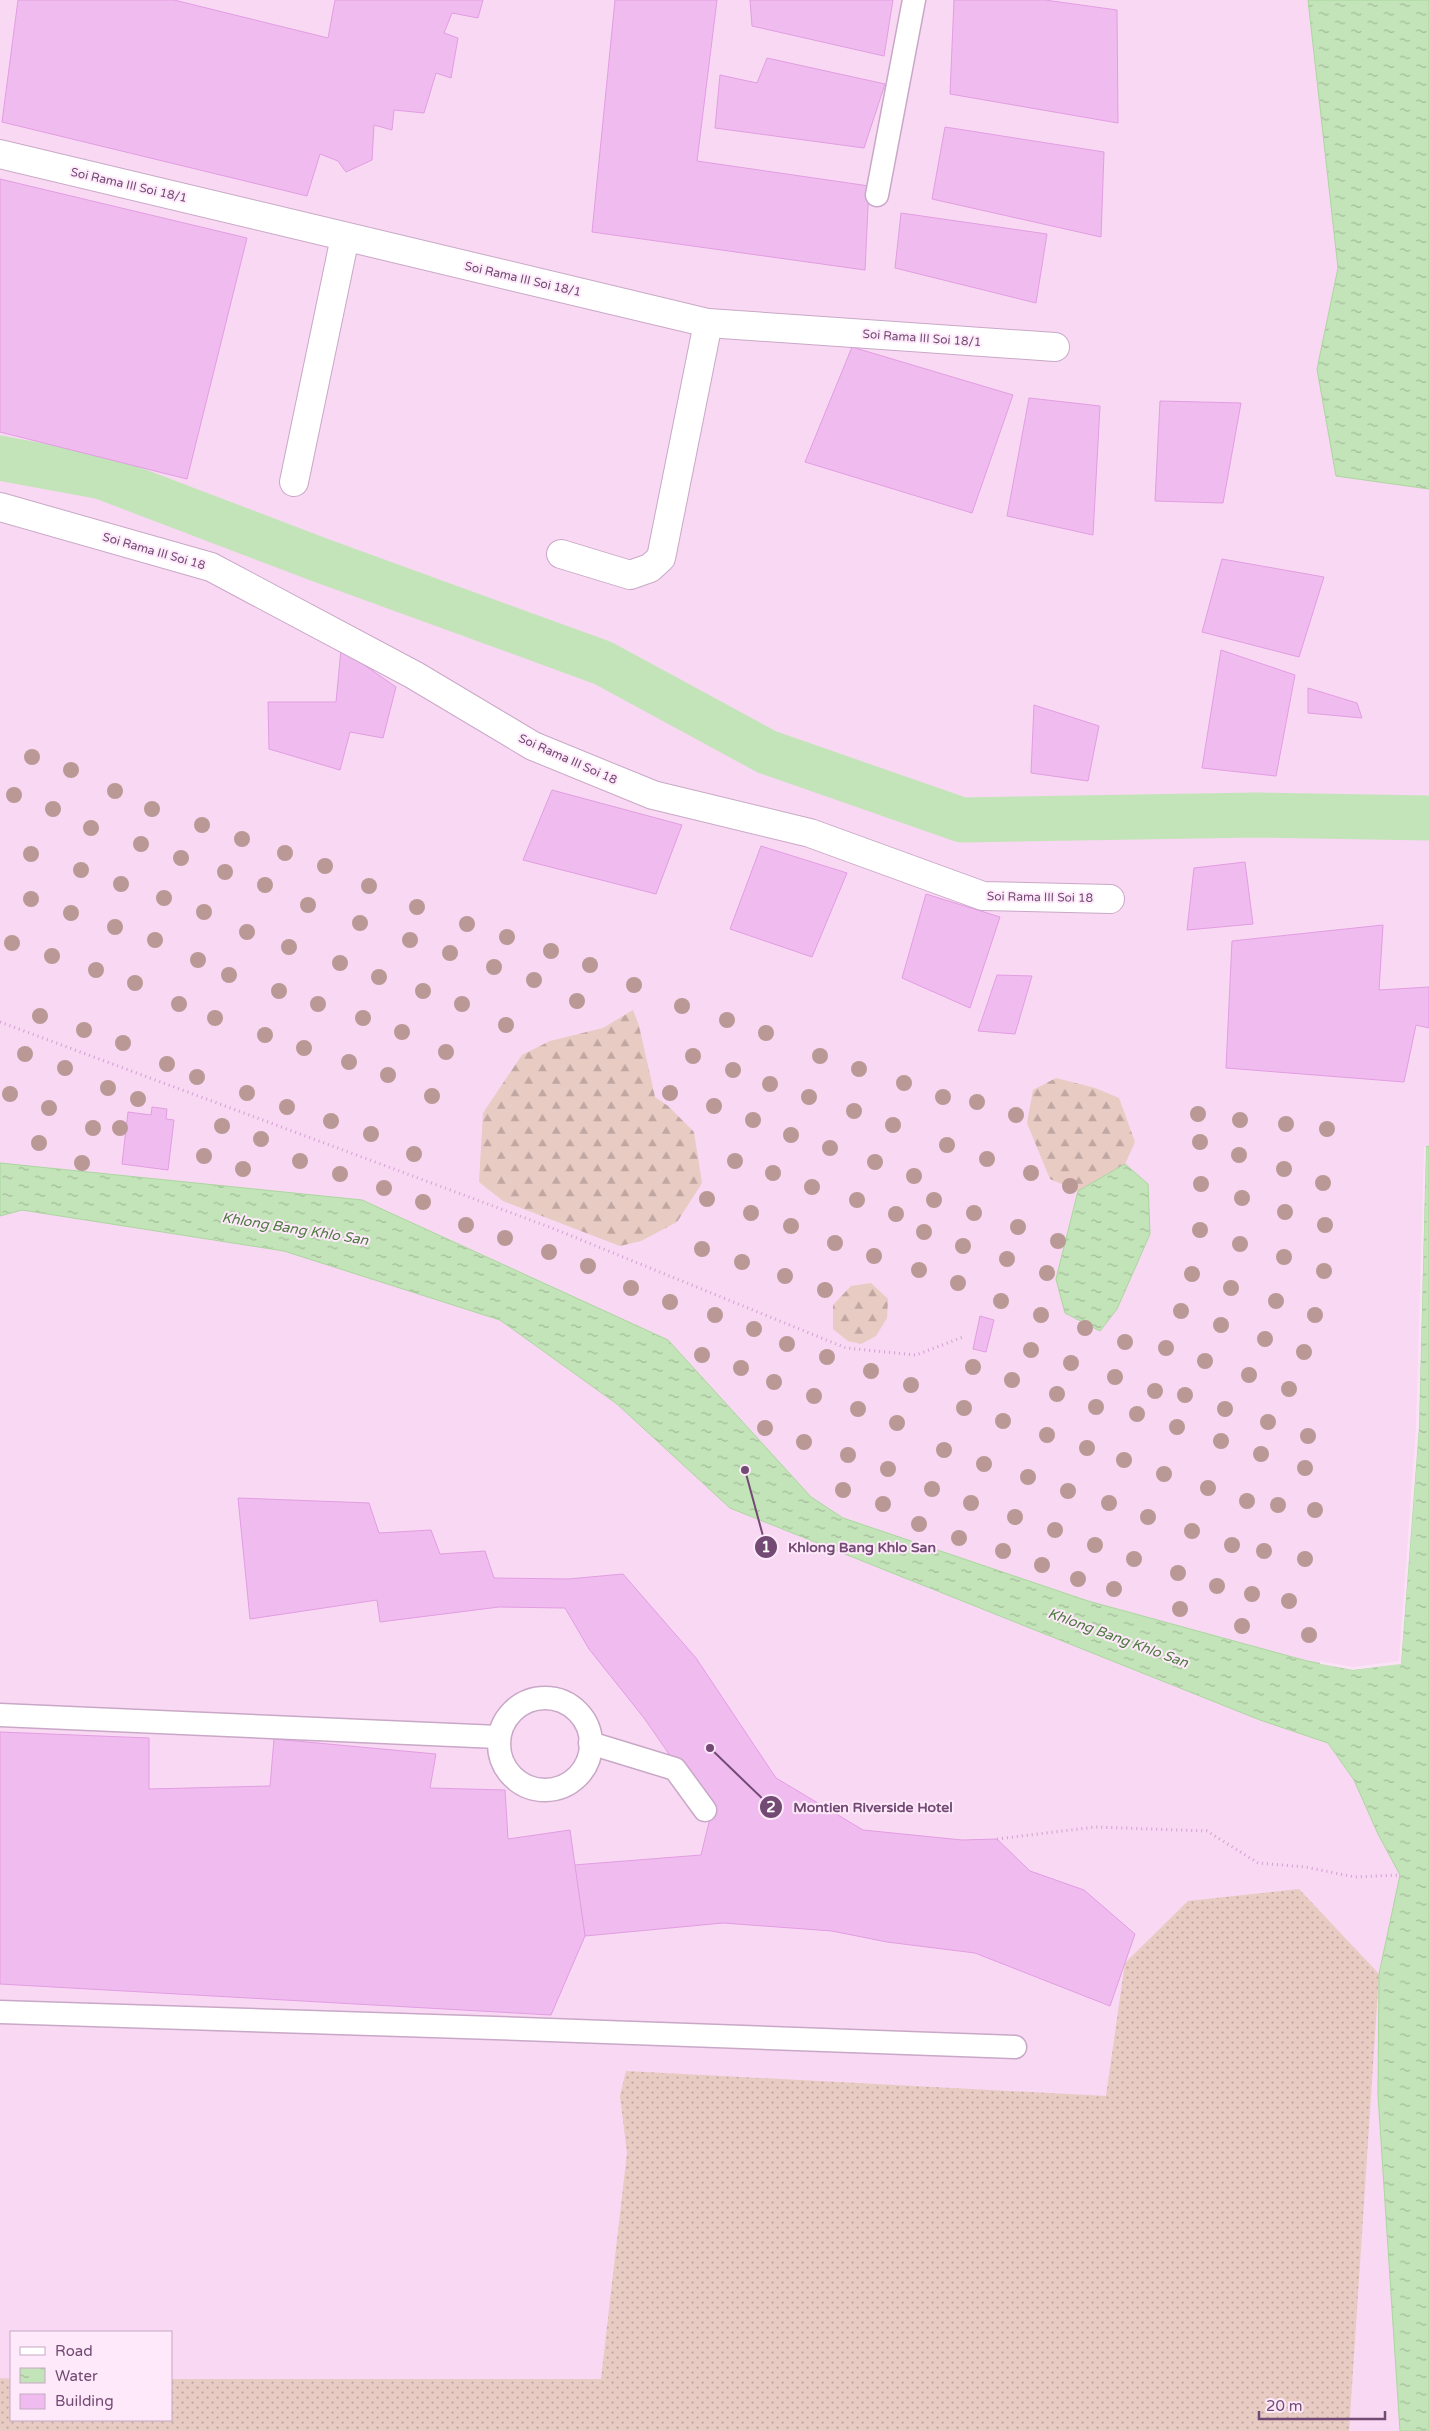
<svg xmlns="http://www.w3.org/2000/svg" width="1429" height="2431" viewBox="0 0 1429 2431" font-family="'Varela Round',sans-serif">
	<defs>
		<pattern id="grass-dots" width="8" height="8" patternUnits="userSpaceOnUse" patternTransform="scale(1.25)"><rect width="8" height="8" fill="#e8cbc2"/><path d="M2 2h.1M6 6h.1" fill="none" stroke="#c0a7a2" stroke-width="1.8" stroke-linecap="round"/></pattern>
		<pattern id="forest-firs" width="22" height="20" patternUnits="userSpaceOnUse" patternTransform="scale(1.25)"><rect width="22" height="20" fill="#e8cbc2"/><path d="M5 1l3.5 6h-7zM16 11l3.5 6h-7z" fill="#c0a7a2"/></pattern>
		<pattern id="water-ripples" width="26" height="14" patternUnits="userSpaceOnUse" patternTransform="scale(1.25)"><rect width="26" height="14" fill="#c3e4b8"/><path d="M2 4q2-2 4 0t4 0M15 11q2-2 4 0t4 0" fill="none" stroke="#a3bb9a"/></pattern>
	</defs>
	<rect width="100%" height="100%" fill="#fbe3f6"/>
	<path fill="#f8d8f2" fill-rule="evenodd" d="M 0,0 L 1308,0 L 1338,268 L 1317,369 L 1336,476 L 1429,489 L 1429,1146 L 1426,1148 L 1419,1427 L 1401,1664 L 1378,1834 L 1400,1875 L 1379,1974 L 1378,2095 L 1400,2431 L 0,2431 ZM 11,2332 L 171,2332 L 171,2420 L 11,2420 Z"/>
	<polygon fill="url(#grass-dots)" points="1299,1889 1379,1974 1349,2431 0,2431 0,2378 11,2379 11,2420 171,2420 171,2379 601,2379 627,2153 620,2096 626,2071 1106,2096 1125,1963 1188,1901"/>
	<g fill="url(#forest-firs)">
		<polygon points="633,1010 639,1026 655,1097 668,1106 694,1132 702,1183 677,1222 641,1241 620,1246 503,1201 479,1182 483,1113 522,1055 550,1041 603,1028"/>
		<polygon points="1056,1078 1095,1088 1119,1098 1135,1142 1125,1164 1078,1191 1050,1179 1027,1123 1033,1090"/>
		<polygon points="871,1283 888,1299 887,1318 876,1336 861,1344 848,1341 833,1329 833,1305 851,1286"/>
	</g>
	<g fill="url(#water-ripples)" stroke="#abd69f">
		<polygon points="1308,0 1429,0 1429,489 1336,476 1317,369 1338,268"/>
		<polygon points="1429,1146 1429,2431 1400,2431 1378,2095 1379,1974 1400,1875 1378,1834 1354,1780 1328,1743 1260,1720 730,1508 617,1404 500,1320 284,1251 22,1210 0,1216 0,1163 362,1200 668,1340 811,1497 843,1518 1088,1601 1307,1661 1353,1670 1401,1663 1419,1427 1426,1147"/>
		<polygon points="1125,1164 1148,1184 1150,1234 1117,1309 1100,1331 1065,1313 1056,1279 1078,1191"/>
	</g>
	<polygon fill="#fbe3f6" points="1424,1147 1426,1147 1419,1427 1401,1664 1353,1670 1320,1664 1320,1661 1353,1667 1399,1661 1416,1426"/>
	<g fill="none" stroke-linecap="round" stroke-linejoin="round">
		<polyline stroke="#c3e4b8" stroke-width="45" points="0,458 102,477 320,560 603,663 767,752 962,820 1257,815 1429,818"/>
	</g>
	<g fill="#f0bcef" stroke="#e29de2">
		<polygon points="18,0 174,0 328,38 335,0 483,0 478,18 452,13 444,33 458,38 451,78 436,73 424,113 394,110 392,130 374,125 372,160 346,172 338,161 320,154 307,196 2,122"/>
		<polygon points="615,0 717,0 697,161 869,186 865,270 592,232"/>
		<polygon points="750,0 893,0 884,56 752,26"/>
		<polygon points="954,0 1045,0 1117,10 1118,123 950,94"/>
		<polygon points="767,58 885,84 864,148 715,128 720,75 757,83"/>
		<polygon points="945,127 1104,152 1101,237 932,199"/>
		<polygon points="0,179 247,238 187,479 0,432"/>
		<polygon points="901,213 1047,234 1036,303 895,268"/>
		<polygon points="852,347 1013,395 972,513 805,462"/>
		<polygon points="1029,398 1100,406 1093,535 1007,516"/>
		<polygon points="1160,401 1241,403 1223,503 1155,501"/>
		<polygon points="1222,559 1324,577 1299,657 1202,632"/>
		<polygon points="341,649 396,687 383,738 350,732 340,770 269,749 268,702 336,702"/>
		<polygon points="1221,650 1295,675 1276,776 1202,768"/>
		<polygon points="1308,688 1357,703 1362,718 1308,713"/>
		<polygon points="1034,705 1099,726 1088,781 1031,773"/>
		<polygon points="552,790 682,825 656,894 523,860"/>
		<polygon points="761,846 847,873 812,957 730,929"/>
		<polygon points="1245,862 1253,924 1187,930 1194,868"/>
		<polygon points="926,894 1000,917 970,1008 902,978"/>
		<polygon points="1383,925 1379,990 1429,987 1429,1028 1416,1025 1404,1082 1226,1068 1232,941"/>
		<polygon points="997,975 1032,976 1015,1034 978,1031"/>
		<polygon points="152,1107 167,1109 166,1119 174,1120 168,1170 122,1164 128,1112 151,1115"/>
		<polygon points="980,1316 994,1320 986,1352 973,1349"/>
		<polygon points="238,1498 369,1503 379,1533 431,1530 440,1554 485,1551 494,1578 568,1579 623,1574 696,1658 776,1778 863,1830 962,1840 997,1839 1030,1871 1084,1890 1135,1934 1110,2006 975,1953 887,1942 832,1931 723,1923 585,1936 574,1865 701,1855 714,1802 692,1787 644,1718 589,1649 565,1608 499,1607 380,1622 377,1600 250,1619"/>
		<polygon points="0,1732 149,1738 149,1789 270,1786 274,1739 436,1754 430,1788 505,1790 508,1839 570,1830 585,1936 551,2015 0,1984"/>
	</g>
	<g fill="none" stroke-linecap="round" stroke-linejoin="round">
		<defs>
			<g id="lane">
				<polyline points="877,195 914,0"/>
				<circle cx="545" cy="1744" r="46"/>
				<polyline points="0,1715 498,1737"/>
				<polyline points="590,1743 675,1769 705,1810"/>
				<polyline points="0,2012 495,2028 1015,2047"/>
			</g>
			<g id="street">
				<polyline points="0,154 708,323 1055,347"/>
				<polyline points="294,482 345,237"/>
				<polyline points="0,507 211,567 414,675 533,746 653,795 810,833 983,896 1110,899"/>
				<polyline points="561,554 630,575 650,568 661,558 708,323"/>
			</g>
		</defs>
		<use href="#lane" stroke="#c9a8c7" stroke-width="25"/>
		<use href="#street" stroke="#c9a8c7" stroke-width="30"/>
		<g stroke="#d59fd4" stroke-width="3" stroke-dasharray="1 4" stroke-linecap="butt">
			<polyline points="0,1022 552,1228 846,1348 916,1355 963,1337"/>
			<polyline points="997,1839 1095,1827 1207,1831 1258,1863 1305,1867 1355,1877 1400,1875"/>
		</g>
		<use href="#lane" stroke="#fff" stroke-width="22"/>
		<use href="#street" stroke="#fff" stroke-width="28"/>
	</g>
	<g fill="#ba9896">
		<circle cx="32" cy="757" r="8"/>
		<circle cx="71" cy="770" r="8"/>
		<circle cx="115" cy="791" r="8"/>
		<circle cx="14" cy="795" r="8"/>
		<circle cx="53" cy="809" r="8"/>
		<circle cx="152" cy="809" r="8"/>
		<circle cx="202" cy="825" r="8"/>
		<circle cx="91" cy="828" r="8"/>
		<circle cx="242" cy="839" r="8"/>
		<circle cx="141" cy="844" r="8"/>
		<circle cx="285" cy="853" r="8"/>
		<circle cx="31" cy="854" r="8"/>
		<circle cx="181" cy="858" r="8"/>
		<circle cx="325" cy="866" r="8"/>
		<circle cx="81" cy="870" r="8"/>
		<circle cx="225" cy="872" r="8"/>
		<circle cx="121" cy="884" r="8"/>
		<circle cx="265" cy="885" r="8"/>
		<circle cx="369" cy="886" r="8"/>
		<circle cx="164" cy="898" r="8"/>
		<circle cx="31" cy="899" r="8"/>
		<circle cx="308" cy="905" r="8"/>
		<circle cx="417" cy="907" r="8"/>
		<circle cx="204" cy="912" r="8"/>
		<circle cx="71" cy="913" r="8"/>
		<circle cx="360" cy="923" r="8"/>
		<circle cx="467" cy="924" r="8"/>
		<circle cx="115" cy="927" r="8"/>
		<circle cx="247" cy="932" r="8"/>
		<circle cx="507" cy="937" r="8"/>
		<circle cx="155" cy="940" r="8"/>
		<circle cx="410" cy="940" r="8"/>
		<circle cx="12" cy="943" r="8"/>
		<circle cx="289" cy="947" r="8"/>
		<circle cx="551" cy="951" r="8"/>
		<circle cx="450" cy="953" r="8"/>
		<circle cx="52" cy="956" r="8"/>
		<circle cx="198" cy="960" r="8"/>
		<circle cx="340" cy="963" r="8"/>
		<circle cx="590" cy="965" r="8"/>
		<circle cx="494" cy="967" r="8"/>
		<circle cx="96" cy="970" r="8"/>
		<circle cx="229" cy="975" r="8"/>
		<circle cx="379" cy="977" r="8"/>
		<circle cx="534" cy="980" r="8"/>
		<circle cx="135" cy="983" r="8"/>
		<circle cx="634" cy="985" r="8"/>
		<circle cx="279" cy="991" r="8"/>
		<circle cx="423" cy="991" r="8"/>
		<circle cx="577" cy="1001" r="8"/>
		<circle cx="179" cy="1004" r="8"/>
		<circle cx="318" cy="1004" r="8"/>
		<circle cx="462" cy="1004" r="8"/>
		<circle cx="682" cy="1006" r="8"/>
		<circle cx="40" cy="1016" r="8"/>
		<circle cx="215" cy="1018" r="8"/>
		<circle cx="363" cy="1018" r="8"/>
		<circle cx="727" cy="1020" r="8"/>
		<circle cx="506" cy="1025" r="8"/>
		<circle cx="84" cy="1030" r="8"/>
		<circle cx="402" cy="1032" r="8"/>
		<circle cx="766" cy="1033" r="8"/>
		<circle cx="265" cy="1035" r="8"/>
		<circle cx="123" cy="1043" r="8"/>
		<circle cx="304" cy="1048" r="8"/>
		<circle cx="446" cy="1052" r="8"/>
		<circle cx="25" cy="1054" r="8"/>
		<circle cx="693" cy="1056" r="8"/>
		<circle cx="820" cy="1056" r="8"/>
		<circle cx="349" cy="1062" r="8"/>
		<circle cx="167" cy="1064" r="8"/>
		<circle cx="65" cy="1068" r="8"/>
		<circle cx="859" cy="1069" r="8"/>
		<circle cx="733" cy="1070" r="8"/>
		<circle cx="388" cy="1075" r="8"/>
		<circle cx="197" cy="1077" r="8"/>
		<circle cx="904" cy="1083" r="8"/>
		<circle cx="770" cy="1084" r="8"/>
		<circle cx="108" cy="1088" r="8"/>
		<circle cx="247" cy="1093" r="8"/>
		<circle cx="670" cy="1093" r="8"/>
		<circle cx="10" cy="1094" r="8"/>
		<circle cx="432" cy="1096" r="8"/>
		<circle cx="809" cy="1097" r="8"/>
		<circle cx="943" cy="1097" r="8"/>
		<circle cx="138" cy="1099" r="8"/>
		<circle cx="977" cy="1102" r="8"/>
		<circle cx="714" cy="1106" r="8"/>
		<circle cx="287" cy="1107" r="8"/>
		<circle cx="49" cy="1108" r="8"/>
		<circle cx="854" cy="1111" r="8"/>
		<circle cx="1198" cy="1114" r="8"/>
		<circle cx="1016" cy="1115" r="8"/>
		<circle cx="753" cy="1120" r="8"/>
		<circle cx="1240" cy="1120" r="8"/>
		<circle cx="331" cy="1121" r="8"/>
		<circle cx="1286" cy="1124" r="8"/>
		<circle cx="893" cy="1125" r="8"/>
		<circle cx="222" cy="1126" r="8"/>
		<circle cx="93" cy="1128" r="8"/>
		<circle cx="120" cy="1128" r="8"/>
		<circle cx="1327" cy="1129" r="8"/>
		<circle cx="371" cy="1134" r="8"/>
		<circle cx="791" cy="1135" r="8"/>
		<circle cx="261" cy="1139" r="8"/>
		<circle cx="1200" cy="1142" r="8"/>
		<circle cx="39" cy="1143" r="8"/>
		<circle cx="947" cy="1145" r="8"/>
		<circle cx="830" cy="1148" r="8"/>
		<circle cx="414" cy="1154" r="8"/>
		<circle cx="1239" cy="1155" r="8"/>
		<circle cx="204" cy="1156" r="8"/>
		<circle cx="987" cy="1159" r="8"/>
		<circle cx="300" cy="1161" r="8"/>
		<circle cx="735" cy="1161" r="8"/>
		<circle cx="875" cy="1162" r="8"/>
		<circle cx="82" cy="1163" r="8"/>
		<circle cx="243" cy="1169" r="8"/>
		<circle cx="1284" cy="1169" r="8"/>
		<circle cx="773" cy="1173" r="8"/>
		<circle cx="1031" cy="1173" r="8"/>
		<circle cx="340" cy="1174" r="8"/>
		<circle cx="914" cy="1176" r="8"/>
		<circle cx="1323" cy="1183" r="8"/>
		<circle cx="1201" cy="1184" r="8"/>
		<circle cx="1070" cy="1186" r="8"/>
		<circle cx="812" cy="1187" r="8"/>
		<circle cx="384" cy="1188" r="8"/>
		<circle cx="1242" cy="1198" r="8"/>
		<circle cx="707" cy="1199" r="8"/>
		<circle cx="857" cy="1200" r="8"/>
		<circle cx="934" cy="1200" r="8"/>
		<circle cx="423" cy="1202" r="8"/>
		<circle cx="1285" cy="1212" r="8"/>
		<circle cx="751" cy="1213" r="8"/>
		<circle cx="974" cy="1213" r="8"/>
		<circle cx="896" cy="1214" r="8"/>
		<circle cx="466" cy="1225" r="8"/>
		<circle cx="1325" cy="1225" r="8"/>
		<circle cx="791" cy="1226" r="8"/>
		<circle cx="1018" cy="1227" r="8"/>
		<circle cx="1200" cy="1230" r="8"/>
		<circle cx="924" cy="1232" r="8"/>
		<circle cx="505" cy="1238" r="8"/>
		<circle cx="1058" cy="1241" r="8"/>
		<circle cx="835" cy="1243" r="8"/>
		<circle cx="1240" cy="1244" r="8"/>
		<circle cx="963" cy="1246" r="8"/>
		<circle cx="702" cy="1249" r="8"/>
		<circle cx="549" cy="1252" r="8"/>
		<circle cx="874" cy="1256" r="8"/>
		<circle cx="1284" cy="1257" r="8"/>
		<circle cx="1007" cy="1259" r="8"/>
		<circle cx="742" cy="1262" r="8"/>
		<circle cx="588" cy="1266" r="8"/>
		<circle cx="919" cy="1270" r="8"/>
		<circle cx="1324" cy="1271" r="8"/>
		<circle cx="1047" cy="1273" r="8"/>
		<circle cx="1192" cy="1274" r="8"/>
		<circle cx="785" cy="1276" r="8"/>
		<circle cx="958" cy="1283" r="8"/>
		<circle cx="631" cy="1288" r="8"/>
		<circle cx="1231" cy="1288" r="8"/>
		<circle cx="825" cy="1290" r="8"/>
		<circle cx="1001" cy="1301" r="8"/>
		<circle cx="1276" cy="1301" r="8"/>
		<circle cx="670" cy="1302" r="8"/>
		<circle cx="1181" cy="1311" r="8"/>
		<circle cx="715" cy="1315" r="8"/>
		<circle cx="1041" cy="1315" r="8"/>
		<circle cx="1315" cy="1315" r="8"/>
		<circle cx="1221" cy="1325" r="8"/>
		<circle cx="1085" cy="1328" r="8"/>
		<circle cx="754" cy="1329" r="8"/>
		<circle cx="1265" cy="1339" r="8"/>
		<circle cx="1125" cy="1342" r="8"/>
		<circle cx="787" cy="1344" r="8"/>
		<circle cx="1166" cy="1348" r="8"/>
		<circle cx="1031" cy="1350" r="8"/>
		<circle cx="1304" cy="1352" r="8"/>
		<circle cx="702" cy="1355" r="8"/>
		<circle cx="827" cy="1357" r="8"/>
		<circle cx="1205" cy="1361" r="8"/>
		<circle cx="1071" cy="1363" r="8"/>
		<circle cx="973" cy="1367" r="8"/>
		<circle cx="741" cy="1368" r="8"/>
		<circle cx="871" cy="1371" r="8"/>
		<circle cx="1249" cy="1375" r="8"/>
		<circle cx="1115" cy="1377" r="8"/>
		<circle cx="1012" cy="1380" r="8"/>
		<circle cx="774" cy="1382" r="8"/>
		<circle cx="911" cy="1385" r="8"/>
		<circle cx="1289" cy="1389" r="8"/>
		<circle cx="1155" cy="1391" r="8"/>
		<circle cx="1057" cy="1394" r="8"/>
		<circle cx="1185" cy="1395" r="8"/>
		<circle cx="814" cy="1396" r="8"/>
		<circle cx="1096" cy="1407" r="8"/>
		<circle cx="964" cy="1408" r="8"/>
		<circle cx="858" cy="1409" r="8"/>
		<circle cx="1225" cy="1409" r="8"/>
		<circle cx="1137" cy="1414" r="8"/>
		<circle cx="1003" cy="1421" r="8"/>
		<circle cx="1268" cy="1422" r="8"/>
		<circle cx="897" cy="1423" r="8"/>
		<circle cx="1177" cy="1427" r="8"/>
		<circle cx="765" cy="1428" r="8"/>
		<circle cx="1047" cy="1435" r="8"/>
		<circle cx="1308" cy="1436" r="8"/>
		<circle cx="1221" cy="1441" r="8"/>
		<circle cx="804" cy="1442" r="8"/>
		<circle cx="1087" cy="1448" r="8"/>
		<circle cx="944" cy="1450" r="8"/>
		<circle cx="1261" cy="1454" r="8"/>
		<circle cx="848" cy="1455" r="8"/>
		<circle cx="1124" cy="1460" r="8"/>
		<circle cx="984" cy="1464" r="8"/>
		<circle cx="1305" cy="1468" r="8"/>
		<circle cx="888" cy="1469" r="8"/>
		<circle cx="1164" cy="1474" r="8"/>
		<circle cx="1028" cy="1477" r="8"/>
		<circle cx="1208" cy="1488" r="8"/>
		<circle cx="932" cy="1489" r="8"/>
		<circle cx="843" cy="1490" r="8"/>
		<circle cx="1068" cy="1491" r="8"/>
		<circle cx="1247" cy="1501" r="8"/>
		<circle cx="971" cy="1503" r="8"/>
		<circle cx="1109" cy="1503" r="8"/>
		<circle cx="883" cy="1504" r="8"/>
		<circle cx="1278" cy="1505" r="8"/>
		<circle cx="1315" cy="1510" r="8"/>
		<circle cx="1015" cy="1517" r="8"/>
		<circle cx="1148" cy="1517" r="8"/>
		<circle cx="919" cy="1524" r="8"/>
		<circle cx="1055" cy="1530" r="8"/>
		<circle cx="1192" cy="1531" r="8"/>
		<circle cx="959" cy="1538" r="8"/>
		<circle cx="1095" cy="1545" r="8"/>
		<circle cx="1232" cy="1545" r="8"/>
		<circle cx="1003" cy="1551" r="8"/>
		<circle cx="1264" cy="1551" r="8"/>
		<circle cx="1134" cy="1559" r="8"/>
		<circle cx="1305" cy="1559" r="8"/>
		<circle cx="1042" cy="1565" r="8"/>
		<circle cx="1178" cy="1573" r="8"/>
		<circle cx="1078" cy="1579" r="8"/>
		<circle cx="1217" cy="1586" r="8"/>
		<circle cx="1114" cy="1589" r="8"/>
		<circle cx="1252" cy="1594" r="8"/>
		<circle cx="1289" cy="1601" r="8"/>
		<circle cx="1180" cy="1609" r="8"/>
		<circle cx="1242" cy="1626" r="8"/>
		<circle cx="1309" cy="1635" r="8"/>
	</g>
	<g text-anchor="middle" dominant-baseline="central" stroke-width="4" stroke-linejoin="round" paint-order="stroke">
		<g font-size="12" fill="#724a73" stroke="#fee9fa">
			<text transform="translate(129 185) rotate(13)">Soi Rama III Soi 18/1</text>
			<text transform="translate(523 279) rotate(13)">Soi Rama III Soi 18/1</text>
			<text transform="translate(922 338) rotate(4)">Soi Rama III Soi 18/1</text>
			<text transform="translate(154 551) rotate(16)">Soi Rama III Soi 18</text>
			<text transform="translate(568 759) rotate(24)">Soi Rama III Soi 18</text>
			<text transform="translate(1040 897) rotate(1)">Soi Rama III Soi 18</text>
		</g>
		<g font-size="14" font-style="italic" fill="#4b783e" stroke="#fee9fa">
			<text transform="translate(295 1229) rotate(9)">Khlong Bang Khlo San</text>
			<text transform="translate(1118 1638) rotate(20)">Khlong Bang Khlo San</text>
		</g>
	</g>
	<path fill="none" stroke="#724a73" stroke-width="2" d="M745 1470L766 1547M710 1748L771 1807"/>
	<g fill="#724a73" stroke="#fee9fa" stroke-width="2">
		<circle cx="745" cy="1470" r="5"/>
		<circle cx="710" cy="1748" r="5"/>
		<circle cx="766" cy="1547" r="12"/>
		<circle cx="771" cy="1807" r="12"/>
	</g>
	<g font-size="15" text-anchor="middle" font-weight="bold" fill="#fff">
		<text x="766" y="1552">1</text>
		<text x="771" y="1812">2</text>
	</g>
	<g font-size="14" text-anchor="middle" font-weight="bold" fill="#724a73" stroke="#fee9fa" stroke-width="4" stroke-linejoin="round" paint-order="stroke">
		<text x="862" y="1552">Khlong Bang Khlo San</text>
		<text x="873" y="1812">Montien Riverside Hotel</text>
	</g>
	<rect x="10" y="2331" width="162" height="90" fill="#fee9fa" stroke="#c6a9c4"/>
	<rect x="20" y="2347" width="25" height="8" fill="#ffffff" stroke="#c6a9c4"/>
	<text x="55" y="2356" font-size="15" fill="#724a73">Road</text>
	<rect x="20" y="2368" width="25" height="15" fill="url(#water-ripples)" stroke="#c6a9c4"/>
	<text x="55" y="2381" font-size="15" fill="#724a73">Water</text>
	<rect x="20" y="2394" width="25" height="15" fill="#f0bcef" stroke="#c6a9c4"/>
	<text x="55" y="2406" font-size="15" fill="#724a73">Building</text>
	<path d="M1259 2411v8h126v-8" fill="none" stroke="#724a73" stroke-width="2.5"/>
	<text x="1266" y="2411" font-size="15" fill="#724a73" stroke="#fee9fa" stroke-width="4" paint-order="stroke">20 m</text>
</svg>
